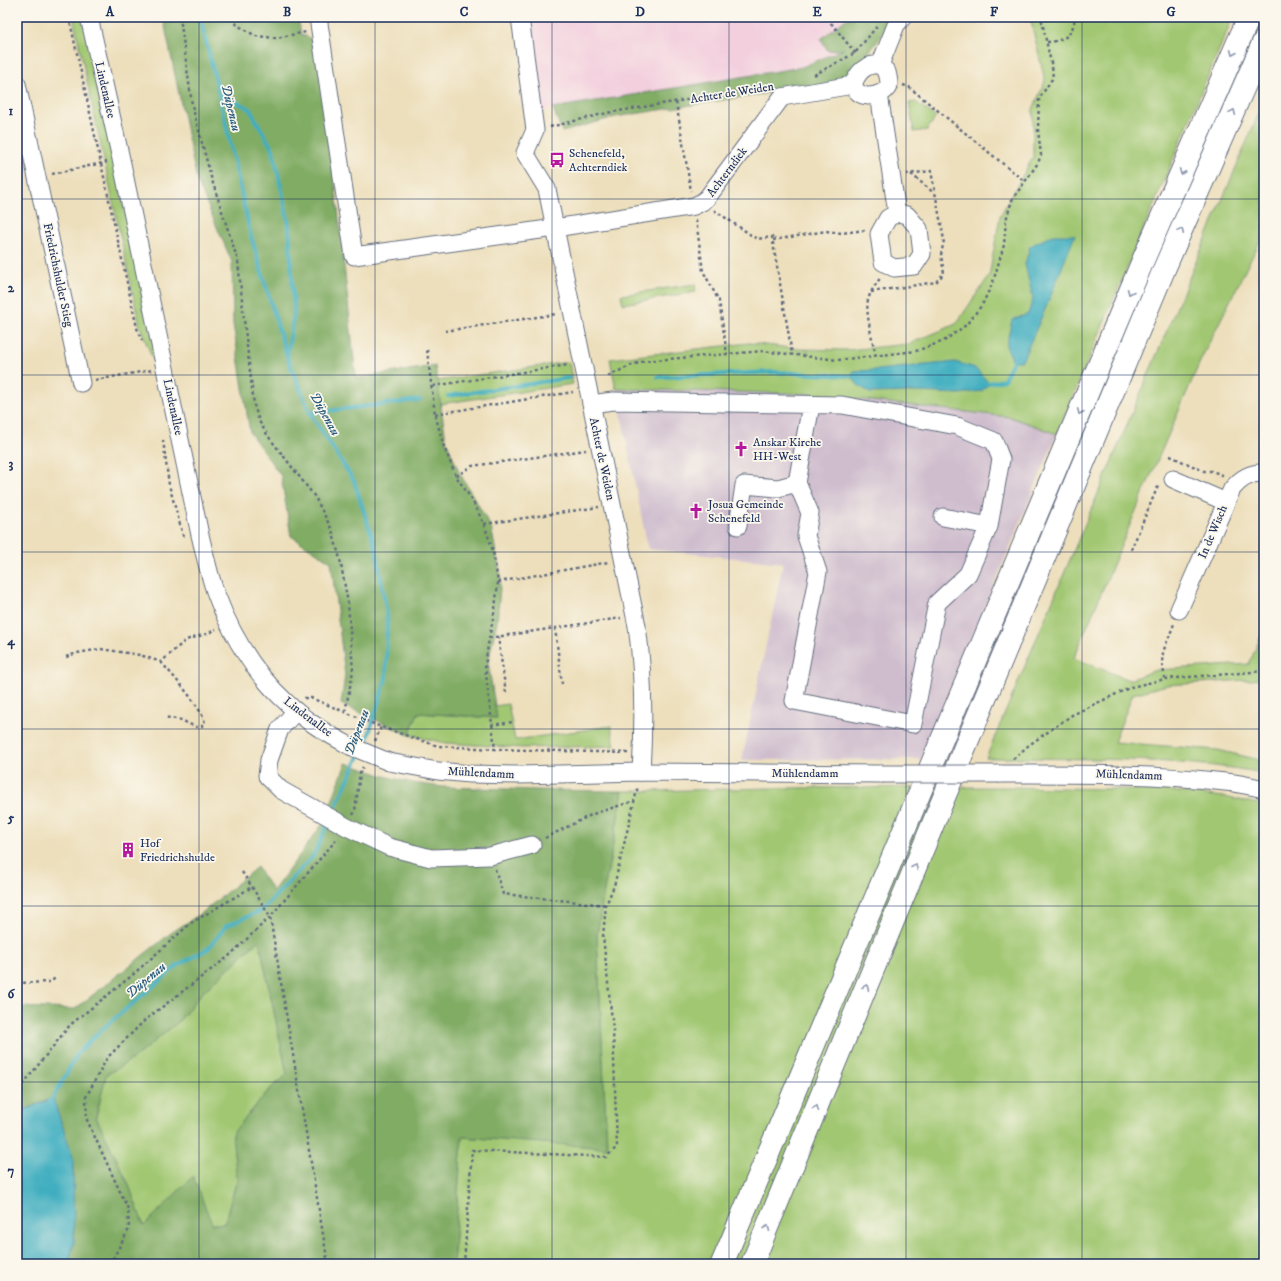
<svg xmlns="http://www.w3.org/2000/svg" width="1281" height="1281" viewBox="0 0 1281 1281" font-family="'IM FELL DW Pica',serif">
	<rect width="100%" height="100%" fill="#fbf7ec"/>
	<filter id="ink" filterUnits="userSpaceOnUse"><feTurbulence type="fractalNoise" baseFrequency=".025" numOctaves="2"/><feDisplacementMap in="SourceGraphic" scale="8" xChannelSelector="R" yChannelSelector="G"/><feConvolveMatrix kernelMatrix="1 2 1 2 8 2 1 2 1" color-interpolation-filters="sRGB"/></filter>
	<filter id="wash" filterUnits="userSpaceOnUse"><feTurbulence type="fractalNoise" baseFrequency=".012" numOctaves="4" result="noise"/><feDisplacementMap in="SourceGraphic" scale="16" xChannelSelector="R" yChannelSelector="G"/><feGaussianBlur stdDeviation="0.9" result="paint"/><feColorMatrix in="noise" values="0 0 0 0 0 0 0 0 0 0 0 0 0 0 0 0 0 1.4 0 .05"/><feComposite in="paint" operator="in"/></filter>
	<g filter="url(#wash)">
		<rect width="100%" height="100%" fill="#eddfbc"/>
		<polygon fill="#f3cfde" points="517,17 871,17 846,48 802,67 553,108 531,117"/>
		<polygon fill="#cfbdce" points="616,389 812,394 1010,417 1057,434 921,759 742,760 783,563 648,549"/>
		<g fill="#a1c772" stroke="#5e7b68">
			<polygon points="73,17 83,17 157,360 154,361 151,355 140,327"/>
			<polygon points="1030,17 1233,17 1057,434 1010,417 812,394 616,389 610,359 749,343 799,349 847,350 909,344 956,324 989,276 1000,216 1033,157 1033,109 1045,81"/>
			<path d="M 1264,101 L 1264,233 L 1203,355 L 1145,489 L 1074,658 L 1129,680 L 1156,670 L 1249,664 L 1264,629 L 1264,679 L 1167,685 L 1133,694 L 1114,742 L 1218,750 L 1264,761 L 1264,773 C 1172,757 1079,759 986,758 Z"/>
			<polygon points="916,102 936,117 927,130 914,132 909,103"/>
			<polygon points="695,284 696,292 623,304 621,295"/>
			<polygon points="569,362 573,384 440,404 437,381"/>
			<polygon points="508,704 515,740 611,726 615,746 522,748 445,743 409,735 417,713 496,718 495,706"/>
			<polygon points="1005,787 1162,790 1224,797 1264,805 1264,1264 453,1264 462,1137 607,1147 597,936 603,896 623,791 648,791 770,788"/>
			<polygon points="259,940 287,1074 269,1090 232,1134 237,1180 224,1224 144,1227 128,1183 96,1117 106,1075 134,1058 178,1022 202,993"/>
		</g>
		<g fill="#80ac64" stroke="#4e6e61" fill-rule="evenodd">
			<polygon points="163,17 298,17 301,34 316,41 330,133 356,378 435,366 446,440 459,472 491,527 501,577 497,622 488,662 497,718 418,713 409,735 341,704 345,675 331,562 291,536 281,476 250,433 233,324 232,262 197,181"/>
			<polygon points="853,17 897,17 846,81 615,117 562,132 553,108 802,67 844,49 828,51 821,39 846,19"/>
			<path d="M 346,763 L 384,776 L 413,783 L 443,787 L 539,790 L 623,791 L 603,896 L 597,936 L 607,1148 L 462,1137 L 453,1264 L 69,1264 L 74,1241 L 53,1098 L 17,1113 L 17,1007 L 75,1009 L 171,933 L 203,912 L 257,867 L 273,891 L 324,822 ZM 259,940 L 287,1074 L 269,1090 L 232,1134 L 237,1180 L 224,1224 L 212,1224 L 193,1176 L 144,1226 L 128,1183 L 96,1117 L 106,1075 L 134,1058 L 178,1022 L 202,993 Z"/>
		</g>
		<g fill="#41aec0" stroke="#2e6e8f">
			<polygon points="1053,235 1075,235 1047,305 1022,361 1013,361 1006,346 1012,320 1028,314 1033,299 1025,264 1030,246"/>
			<polygon points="955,362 975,368 989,383 982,391 959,394 917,392 870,393 858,385 851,376 854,371 877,370"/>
			<polygon points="53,1098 73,1157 74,1241 69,1264 17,1264 17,1113"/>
		</g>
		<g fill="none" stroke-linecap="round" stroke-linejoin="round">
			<g stroke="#41aec0" stroke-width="4">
				<polyline points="200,17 219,94 251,236 287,357 310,413 354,481 376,549 387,615 386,678 368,737 363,748"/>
				<polyline points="219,94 249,108 273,150 289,225 294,313 287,356"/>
				<polyline points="658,377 775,372 851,376"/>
				<polyline points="989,383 1004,380 1013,361"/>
				<polyline points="448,396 569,378"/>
				<polyline points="310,413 420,400"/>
				<polyline points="333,812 360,754"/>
				<polyline points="49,1101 53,1098 78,1053 99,1032 177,966 209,948 226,926 262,910 313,856 328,824"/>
			</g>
		</g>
	</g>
	<g filter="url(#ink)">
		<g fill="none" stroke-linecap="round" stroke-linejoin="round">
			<defs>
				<g id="minor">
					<path d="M 89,17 L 121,159 L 200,535 C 205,555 209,575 216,594 C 231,634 255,674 287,703 C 305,721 328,734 350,746"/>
					<polyline points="318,17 354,256 555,228 694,206 702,202 707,198 782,97 853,85"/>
					<path d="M 520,17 L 535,130 L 525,153 L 547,189 L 637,626 C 644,675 644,723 641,772"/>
					<polyline points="17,84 81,383"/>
					<path d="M 853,85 C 857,73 866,63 880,65 L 896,25 L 903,17"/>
					<path d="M 853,85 C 854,87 856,91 859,93 C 867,99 886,95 889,84 C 889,80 888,76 887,72 L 880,65"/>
					<polyline points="879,94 897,213"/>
					<polygon points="897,213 907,215 919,229 922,254 914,266 894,268 883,262 879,234 888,218"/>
					<polyline points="591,404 613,401 842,405 957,426 994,441 1001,459 989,526 968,574 937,603 913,724 794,701 818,572 806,536 810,513 797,483 811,405"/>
					<polyline points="1173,479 1226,502"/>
					<polyline points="943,517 989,526"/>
					<polyline points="738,526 744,485 778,488 797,483"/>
					<path d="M 1179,610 L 1232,489 C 1240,479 1250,472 1264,473"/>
					<polyline points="296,711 280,729 269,760 267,776 281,790 347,827 389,847 431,858 461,857 490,856 532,845"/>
					<polyline points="389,762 438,771 470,774 519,775 641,772 882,774"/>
					<path d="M 1000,774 C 1075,774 1150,773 1225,782 C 1238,783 1251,786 1264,789"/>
				</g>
				<g id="highway">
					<polyline points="722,1264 1144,258 1249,17"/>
					<polyline points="752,1264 940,807 1165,267 1264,41"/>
				</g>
			</defs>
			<use href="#minor" stroke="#646d7f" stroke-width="19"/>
			<use href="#highway" stroke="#646d7f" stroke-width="24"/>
			<g stroke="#646d7f" stroke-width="2.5" stroke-dasharray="3 3" stroke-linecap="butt">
				<polyline points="69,17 137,328 142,340"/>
				<polyline points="180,17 192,105 211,177 238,261 245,329 254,405 259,421 268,436 315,497 332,530 340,559 348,603 353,671 345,712"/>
				<polyline points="233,17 237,25 256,36 276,38 306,32"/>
				<polyline points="830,17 831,23 856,54"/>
				<path d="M 1047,42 C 1065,41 1073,35 1075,17"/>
				<polyline points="814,75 855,53 878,25"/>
				<polyline points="903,85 909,87 1024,181"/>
				<polyline points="676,102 691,191"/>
				<polyline points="550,127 607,113 771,86"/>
				<polyline points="52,174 107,162"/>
				<polyline points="911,174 934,193"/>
				<polyline points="714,210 757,239 772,237 792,354"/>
				<polyline points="696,220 703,271 719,301 727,354"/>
				<polyline points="773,240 826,231 842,233 865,230"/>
				<polyline points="871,292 936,282 944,273 941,255 944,240 931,171 907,174"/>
				<polyline points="445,331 557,314"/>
				<polyline points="427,350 435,414 444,447 456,476 472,500 484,524 493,551 498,582 495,609 489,638 485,666 495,749"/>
				<path d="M 876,356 C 873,342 865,313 868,300 C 870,292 876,284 881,277"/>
				<polyline points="608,376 632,365 645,361 763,351 838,360 916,351 944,341 966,325 982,305 993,282 1004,245 1006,220 1012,200 1038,163 1041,155 1038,130 1039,99 1052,79 1053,72 1041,17"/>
				<polyline points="95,380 152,370"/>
				<polyline points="433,386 568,365"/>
				<polyline points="435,414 573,392"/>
				<polyline points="163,440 169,485 184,539"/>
				<polyline points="1170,456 1204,471 1212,471 1225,476"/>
				<polyline points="456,476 472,466 586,450"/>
				<polyline points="484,524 599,507"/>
				<polyline points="1131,550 1158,486 1160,485"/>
				<polyline points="498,582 609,562"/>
				<polyline points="555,628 562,684"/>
				<polyline points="498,636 506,693"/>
				<polyline points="489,638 621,618"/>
				<polyline points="66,657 77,653 101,649 140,655 161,662 186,640 209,633 216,629"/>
				<path d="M 161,662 C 173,676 201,706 205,723 L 202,726 L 196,727 L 181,720 L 164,717"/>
				<polyline points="1165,679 1162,662 1163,652 1174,624"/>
				<polyline points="304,698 311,698 381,727 438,746 495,749 628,753"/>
				<polyline points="17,713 20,723"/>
				<polyline points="491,725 513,722"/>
				<polyline points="375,741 381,727"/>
				<polyline points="1013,759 1029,745 1072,715 1131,687 1165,679 1264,671"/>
				<polyline points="353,815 355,811 360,772 363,767"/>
				<polyline points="545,838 593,814 634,801"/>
				<polyline points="495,869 503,894 606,905"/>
				<polyline points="242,872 252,887 270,917 328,1264"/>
				<polyline points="17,983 51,982 55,978"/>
				<polyline points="17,1087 24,1083 70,1025 129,978 191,923 252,887"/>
				<polyline points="110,1264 129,1229 128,1209 87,1120 86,1097 107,1058 145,1020 229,956 270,917 337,839"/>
				<polyline points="464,1264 472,1150 606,1157 617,1147 613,1030 603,936 606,905 614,886 638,786"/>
			</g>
			<use href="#minor" stroke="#fff" stroke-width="17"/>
			<use href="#highway" stroke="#fff" stroke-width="22"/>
			<defs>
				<g id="minor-bridge">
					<polyline points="350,746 389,762"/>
					<polyline points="882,774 1000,774"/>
				</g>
			</defs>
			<use href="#minor-bridge" stroke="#646d7f" stroke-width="19" stroke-linecap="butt"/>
			<use href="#minor-bridge" stroke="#fff" stroke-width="17"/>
		</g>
		<defs><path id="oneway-chevron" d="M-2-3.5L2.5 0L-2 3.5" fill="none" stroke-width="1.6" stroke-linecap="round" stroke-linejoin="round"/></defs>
		<g stroke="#8d97ae">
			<use href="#oneway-chevron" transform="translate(1233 53) rotate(113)"/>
			<use href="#oneway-chevron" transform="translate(1233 112) rotate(-66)"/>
			<use href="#oneway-chevron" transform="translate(1182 172) rotate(113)"/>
			<use href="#oneway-chevron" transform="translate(1181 231) rotate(-66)"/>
			<use href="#oneway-chevron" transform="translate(1130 292) rotate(113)"/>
			<use href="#oneway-chevron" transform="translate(1080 412) rotate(113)"/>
			<use href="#oneway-chevron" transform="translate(915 867) rotate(-68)"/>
			<use href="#oneway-chevron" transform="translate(866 987) rotate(-68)"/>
			<use href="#oneway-chevron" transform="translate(816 1108) rotate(-68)"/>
			<use href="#oneway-chevron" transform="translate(767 1228) rotate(-68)"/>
		</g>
	</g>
	<path fill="none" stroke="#1b2f5e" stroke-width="1" stroke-opacity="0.55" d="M 199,17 L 199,1264M 375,17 L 375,1264M 552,17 L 552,1264M 729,17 L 729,1264M 906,17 L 906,1264M 1082,17 L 1082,1264M 17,199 L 1264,199M 17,375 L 1264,375M 17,552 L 1264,552M 17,729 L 1264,729M 17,906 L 1264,906M 17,1082 L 1264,1082"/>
	<defs>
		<symbol id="bus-bare" viewBox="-9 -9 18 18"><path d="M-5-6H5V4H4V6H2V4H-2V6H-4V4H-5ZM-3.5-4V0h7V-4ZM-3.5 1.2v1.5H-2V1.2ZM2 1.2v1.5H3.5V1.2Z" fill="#b5179e" stroke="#fbf7ec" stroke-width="2.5" paint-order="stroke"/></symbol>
		<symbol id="church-bare" viewBox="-9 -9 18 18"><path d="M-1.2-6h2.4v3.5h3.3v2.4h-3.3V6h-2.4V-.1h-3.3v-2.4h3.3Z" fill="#b5179e" stroke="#fbf7ec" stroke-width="2.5" paint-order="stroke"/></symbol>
		<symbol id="building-bare" viewBox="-9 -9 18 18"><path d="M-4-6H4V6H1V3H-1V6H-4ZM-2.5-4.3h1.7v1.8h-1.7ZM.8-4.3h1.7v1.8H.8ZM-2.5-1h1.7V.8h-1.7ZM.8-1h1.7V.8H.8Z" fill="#b5179e" stroke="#fbf7ec" stroke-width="2.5" paint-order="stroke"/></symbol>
	</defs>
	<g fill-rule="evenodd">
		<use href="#bus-bare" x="546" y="149" width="22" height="22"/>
		<use href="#church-bare" x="730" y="438" width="22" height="22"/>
		<use href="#church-bare" x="685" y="500" width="22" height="22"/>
		<use href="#building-bare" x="117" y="839" width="22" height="22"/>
	</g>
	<g text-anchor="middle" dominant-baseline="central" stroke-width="3.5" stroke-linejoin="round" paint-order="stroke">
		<g font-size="12" fill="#1b2f5e" stroke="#fbf7ec">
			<text transform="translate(105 90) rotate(77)">Lindenallee</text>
			<text transform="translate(732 93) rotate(-9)">Achter de Weiden</text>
			<text transform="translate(727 172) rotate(-53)">Achterndiek</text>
			<text transform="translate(58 275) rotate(78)">Friedrichshulder Stieg</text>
			<text transform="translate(173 407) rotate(78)">Lindenallee</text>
			<text transform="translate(602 459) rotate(78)">Achter de Weiden</text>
			<text transform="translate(1213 532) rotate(-67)">In de Wisch</text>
			<text transform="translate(308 717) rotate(37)">Lindenallee</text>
			<text transform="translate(481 773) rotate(3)">Mühlendamm</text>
			<text x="805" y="773">Mühlendamm</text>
			<text transform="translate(1129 775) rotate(2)">Mühlendamm</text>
		</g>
		<g font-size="12" fill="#1b2f5e" stroke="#fbf7ec" text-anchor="start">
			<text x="569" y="153">Schenefeld,<tspan x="569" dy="14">Achterndiek</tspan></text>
			<text x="753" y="442">Anskar Kirche<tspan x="753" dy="14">HH-West</tspan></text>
			<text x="708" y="504">Josua Gemeinde<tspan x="708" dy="14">Schenefeld</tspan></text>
			<text x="140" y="843">Hof<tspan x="140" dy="14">Friedrichshulde</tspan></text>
		</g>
		<g font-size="13" font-style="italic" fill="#285b80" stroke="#fbf7ec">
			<text transform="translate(231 108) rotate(77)">Düpenau</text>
			<text transform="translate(325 414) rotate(61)">Düpenau</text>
			<text transform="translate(357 732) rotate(-69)">Düpenau</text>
			<text transform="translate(146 980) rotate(-40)">Düpenau</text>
		</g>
	</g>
	<rect width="1281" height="1281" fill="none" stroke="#fbf7ec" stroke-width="44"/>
	<rect x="22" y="22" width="1237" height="1237" fill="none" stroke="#1b2f5e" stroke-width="1.5"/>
	<g font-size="13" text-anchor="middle" font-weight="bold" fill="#1b2f5e">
		<text x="110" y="16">A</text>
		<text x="287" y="16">B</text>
		<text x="464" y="16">C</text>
		<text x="640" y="16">D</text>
		<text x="817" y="16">E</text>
		<text x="994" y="16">F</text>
		<text x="1171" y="16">G</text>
		<text x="11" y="115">1</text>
		<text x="11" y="292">2</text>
		<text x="11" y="468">3</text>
		<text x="11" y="645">4</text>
		<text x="11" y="822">5</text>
		<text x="11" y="998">6</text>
		<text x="11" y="1175">7</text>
	</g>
</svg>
